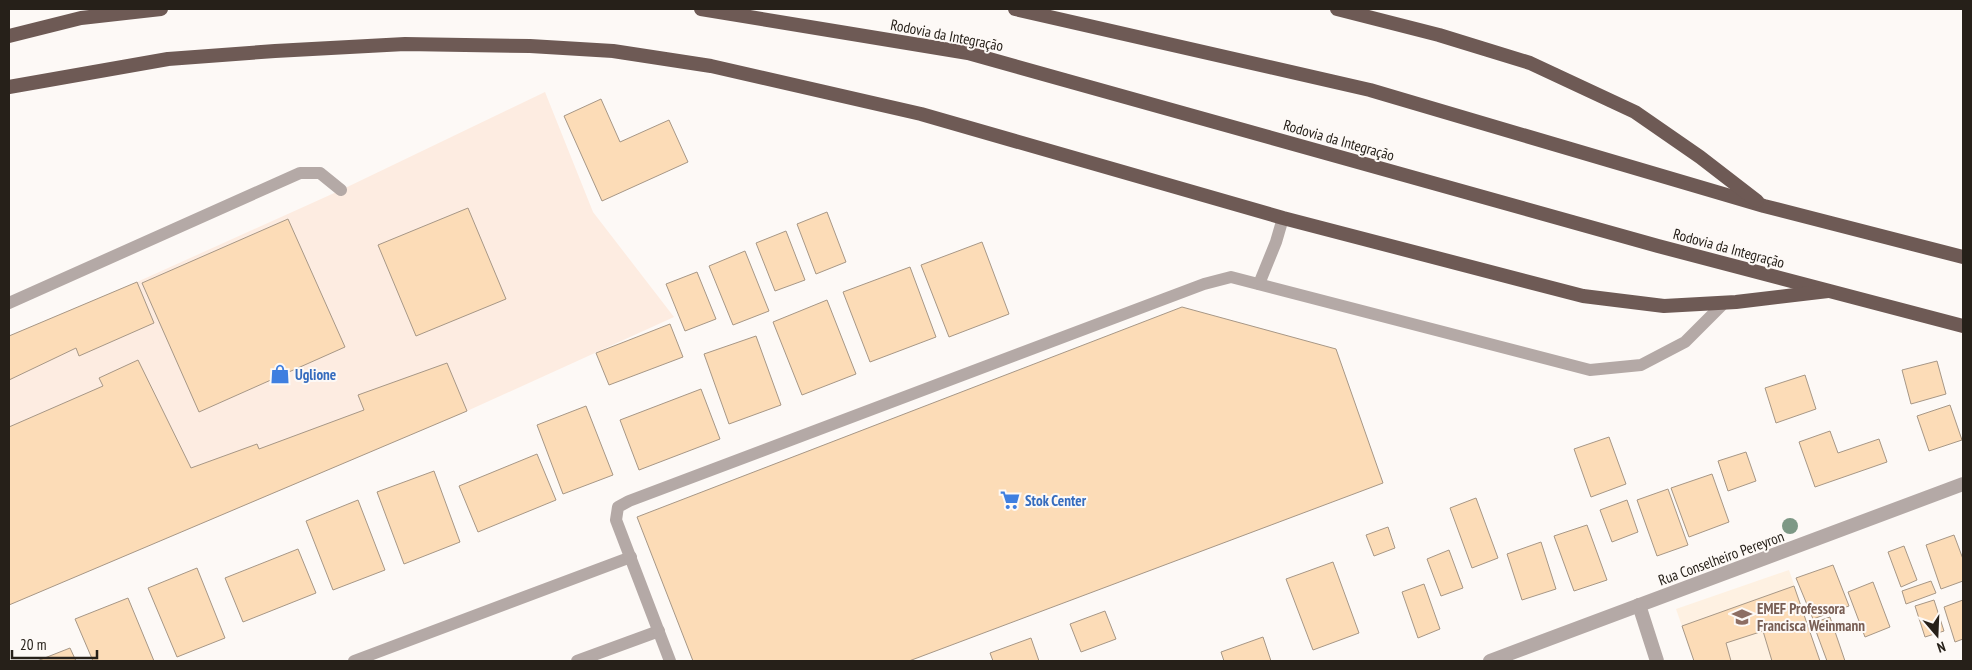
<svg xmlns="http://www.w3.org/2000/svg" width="1972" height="670" viewBox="0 0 1972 670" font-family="'PT Sans Narrow',sans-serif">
	<rect width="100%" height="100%" fill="#fdf9f6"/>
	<polygon fill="#fdece1" points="545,92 593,212 674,317 467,411 9,605 9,336 137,282 341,190"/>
	<polygon fill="#fef1e2" points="1789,570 1820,661 1694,661 1676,609"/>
	<g fill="#fcdcb7" stroke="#a79786">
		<polygon points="601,99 620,142 669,120 688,162 602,201 564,116"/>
		<polygon points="468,208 506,299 416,336 378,245"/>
		<polygon points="827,212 846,262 816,274 797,224"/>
		<polygon points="288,219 345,347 199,412 142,283"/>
		<polygon points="786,231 805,280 775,291 756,243"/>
		<polygon points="982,242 1009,314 949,337 921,265"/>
		<polygon points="745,251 769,311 733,325 709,266"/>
		<polygon points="910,267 936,337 870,362 843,292"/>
		<polygon points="697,272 716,319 685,331 666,284"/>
		<polygon points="137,282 154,323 79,356 76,348 9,380 9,336"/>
		<polygon points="827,300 856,374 802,395 773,322"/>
		<polygon points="1182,307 1336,349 1383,483 909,661 693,661 637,517"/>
		<polygon points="670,324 683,357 609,385 596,353"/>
		<polygon points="756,336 781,405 729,424 704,354"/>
		<polygon points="138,360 191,468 257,444 259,449 364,410 358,395 447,363 467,411 9,605 9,427 103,386 99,378"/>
		<polygon points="1937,361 1946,394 1911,404 1902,370"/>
		<polygon points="1805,375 1816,409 1776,423 1765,388"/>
		<polygon points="701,389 720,439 639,470 620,420"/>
		<polygon points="1950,405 1962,440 1929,451 1917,416"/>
		<polygon points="586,406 613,475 563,494 537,425"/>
		<polygon points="1830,431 1838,453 1879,439 1887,462 1815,487 1799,442"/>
		<polygon points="1609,437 1626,484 1591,497 1574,449"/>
		<polygon points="1746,452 1756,481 1728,491 1718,461"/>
		<polygon points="537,454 556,500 478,532 459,486"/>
		<polygon points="434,471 460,542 404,564 377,492"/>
		<polygon points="1712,474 1729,522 1689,537 1671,488"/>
		<polygon points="1668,489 1688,545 1657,556 1637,500"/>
		<polygon points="1476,498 1498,558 1472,568 1450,508"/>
		<polygon points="358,500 385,570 333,590 306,521"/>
		<polygon points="1627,500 1638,532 1612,542 1600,510"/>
		<polygon points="1587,525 1607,580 1574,591 1554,536"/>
		<polygon points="1388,527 1395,548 1374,556 1366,535"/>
		<polygon points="1954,535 1963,559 1963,581 1941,589 1926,545"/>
		<polygon points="1541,542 1556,589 1522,600 1507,554"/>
		<polygon points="1904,546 1917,580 1901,587 1888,552"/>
		<polygon points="298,549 316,593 243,622 225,578"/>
		<polygon points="1449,550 1463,588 1441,596 1427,559"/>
		<polygon points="1333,562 1359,633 1313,650 1286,579"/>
		<polygon points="1833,565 1849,606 1813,619 1796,578"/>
		<polygon points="197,568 225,638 177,657 148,588"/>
		<polygon points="1931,581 1936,593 1906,604 1902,591"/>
		<polygon points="1873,582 1890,627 1865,637 1848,592"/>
		<polygon points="1424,584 1440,629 1418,638 1402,592"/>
		<polygon points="1794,586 1820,661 1772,661 1763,631 1726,643 1731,661 1694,661 1682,626"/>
		<polygon points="128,598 154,661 93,661 75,619"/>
		<polygon points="1934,600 1944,631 1925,637 1915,606"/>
		<polygon points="1963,600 1963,639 1955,642 1944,607"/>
		<polygon points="1105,611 1116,639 1081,652 1070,624"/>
		<polygon points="1830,617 1845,661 1827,661 1813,623"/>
		<polygon points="1263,637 1271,661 1224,661 1221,652"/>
		<polygon points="1031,638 1039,661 993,661 990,653"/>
		<polygon points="70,648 76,661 37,661"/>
	</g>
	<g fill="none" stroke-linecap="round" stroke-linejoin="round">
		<g stroke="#b4a9a6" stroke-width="12">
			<polyline points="1259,284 1276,242 1283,218"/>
			<polyline points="9,303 300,173 320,173 341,190"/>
			<polyline points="354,661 631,557"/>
			<polyline points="577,661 659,631"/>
			<polyline points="670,661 616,520 618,507 629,501 1204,284 1231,277 1590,370 1641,365 1685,342 1725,302"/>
		</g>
		<g stroke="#b4a9a6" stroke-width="14">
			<polyline points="1639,605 1657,661"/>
			<polyline points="1490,661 1963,484"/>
		</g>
		<g stroke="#6e5a55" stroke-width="14">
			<polyline points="701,9 968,53 1658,246 1963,326"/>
			<polyline points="1015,9 1370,90 1764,206 1963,257"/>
			<polyline points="1337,9 1439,35 1530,63 1635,112 1700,157 1757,201"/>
			<polyline points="9,36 81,18 161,9"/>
			<polyline points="9,87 168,59 275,51 405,44 530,46 613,51 711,66 921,114 1283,218 1583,296 1664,306 1736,302 1828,291"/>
		</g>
	</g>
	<circle fill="#7d9885" cx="1790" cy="526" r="8"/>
	<defs>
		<symbol id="shop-bare" viewBox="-9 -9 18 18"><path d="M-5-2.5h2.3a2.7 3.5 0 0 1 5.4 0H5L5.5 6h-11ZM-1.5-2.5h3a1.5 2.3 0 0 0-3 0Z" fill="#3f7fe0" stroke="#fdf9f6" stroke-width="2.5" paint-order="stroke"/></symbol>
		<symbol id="supermarket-bare" viewBox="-9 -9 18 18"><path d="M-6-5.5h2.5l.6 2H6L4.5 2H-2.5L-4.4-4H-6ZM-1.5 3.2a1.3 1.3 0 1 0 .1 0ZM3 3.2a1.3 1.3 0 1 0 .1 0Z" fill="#3f7fe0" stroke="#fdf9f6" stroke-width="2.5" paint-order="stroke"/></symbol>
		<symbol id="school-bare" viewBox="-9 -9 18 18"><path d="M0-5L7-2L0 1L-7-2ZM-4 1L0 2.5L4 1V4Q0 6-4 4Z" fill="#8d6e63" stroke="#fdf9f6" stroke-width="2.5" paint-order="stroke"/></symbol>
	</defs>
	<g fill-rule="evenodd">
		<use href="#shop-bare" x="266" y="360" width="28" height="28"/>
		<use href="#supermarket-bare" x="996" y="486" width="28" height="28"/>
		<use href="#school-bare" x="1728" y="603" width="28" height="28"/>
	</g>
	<g text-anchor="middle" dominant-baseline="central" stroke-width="4" stroke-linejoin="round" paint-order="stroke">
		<g font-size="15" fill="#262019" stroke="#fdf9f6">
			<text transform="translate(947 35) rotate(11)">Rodovia da Integração</text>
			<text transform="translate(1339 140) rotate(16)">Rodovia da Integração</text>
			<text transform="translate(1729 248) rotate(15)">Rodovia da Integração</text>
			<text transform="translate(1721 558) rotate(-20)">Rua Conselheiro Pereyron</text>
		</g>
		<g font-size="15" font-weight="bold" fill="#366cbe" stroke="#fdf9f6" text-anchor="start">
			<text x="295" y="374">Uglione</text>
			<text x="1025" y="500">Stok Center</text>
		</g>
		<g font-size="15" font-weight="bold" fill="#785e54" stroke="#fdf9f6" text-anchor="start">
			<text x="1757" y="608">EMEF Professora<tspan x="1757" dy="17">Francisca Weinmann</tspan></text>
		</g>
	</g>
	<rect width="1972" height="670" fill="none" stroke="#262019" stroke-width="20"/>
	<g transform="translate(1937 635) rotate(161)" stroke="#fdf9f6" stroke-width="4" paint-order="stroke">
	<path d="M0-4L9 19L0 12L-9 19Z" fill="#262019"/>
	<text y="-8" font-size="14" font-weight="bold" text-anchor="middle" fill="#262019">N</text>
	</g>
	<path d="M12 650v8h85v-8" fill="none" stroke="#262019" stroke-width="2.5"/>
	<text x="20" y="650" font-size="15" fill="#262019" stroke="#fdf9f6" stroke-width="4" paint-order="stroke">20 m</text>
</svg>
